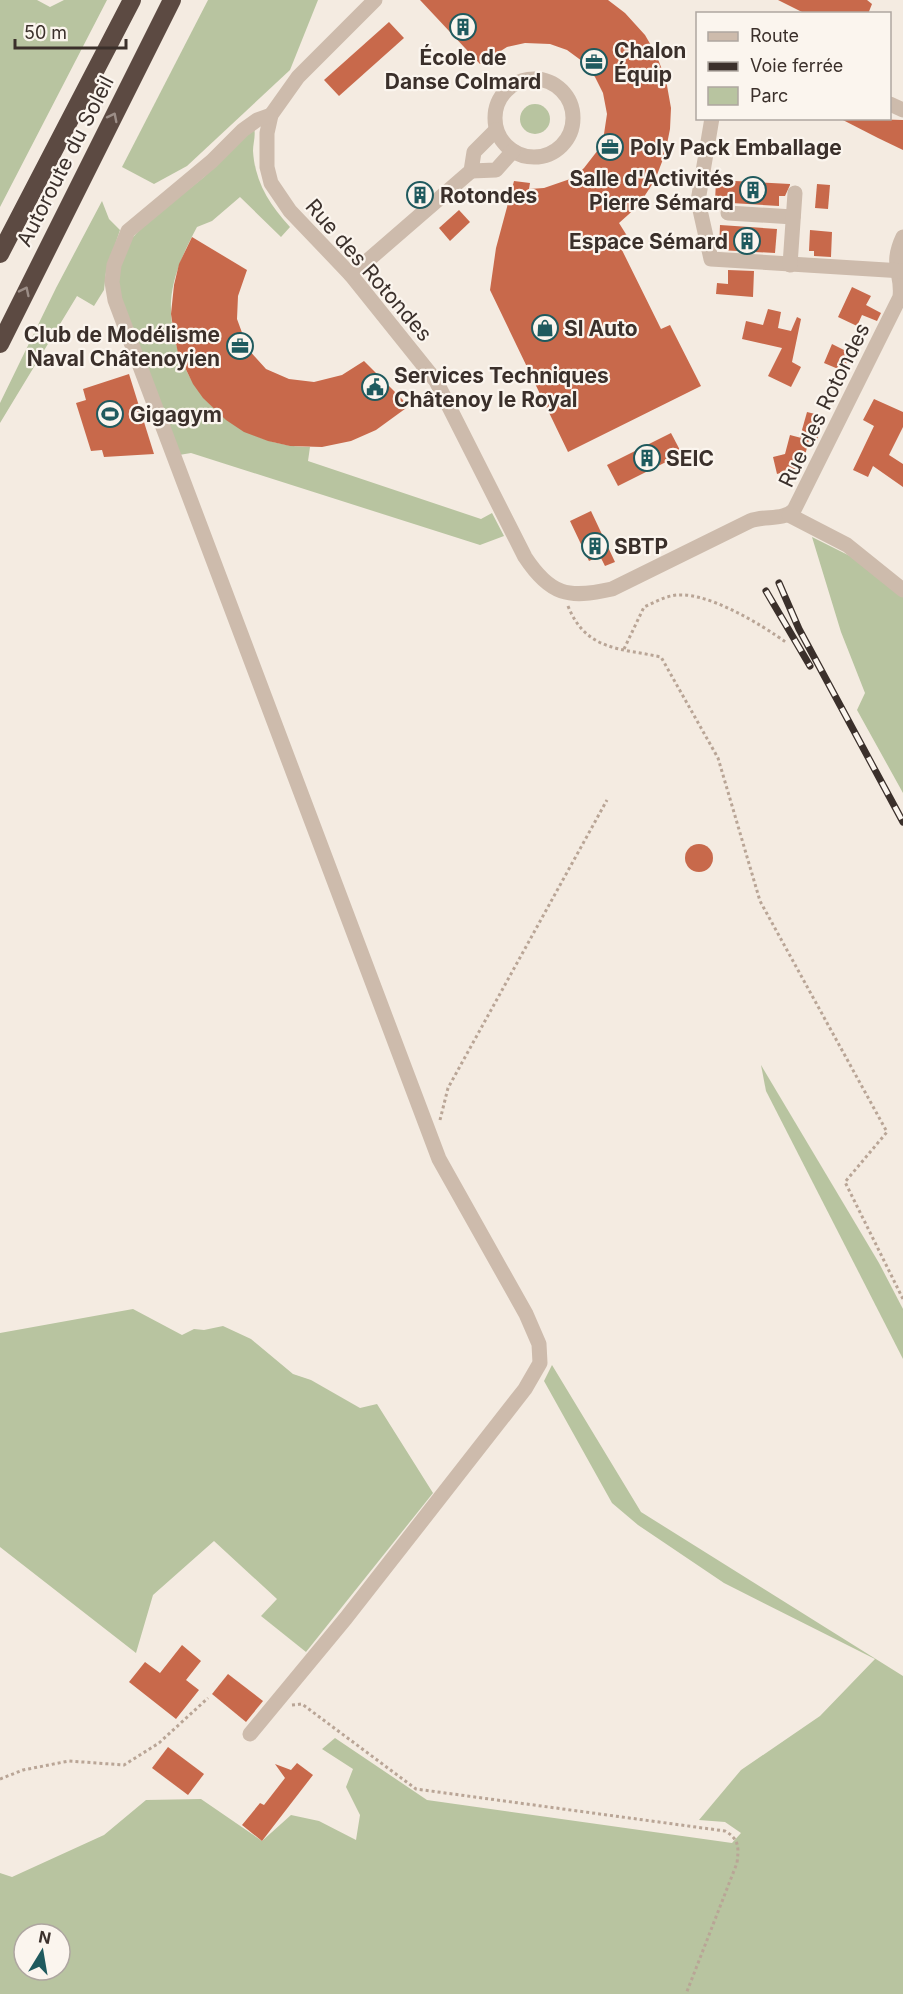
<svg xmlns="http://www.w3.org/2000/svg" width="903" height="1994" viewBox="0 0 903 1994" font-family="Inter,sans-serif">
	<rect width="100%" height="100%" fill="#f4ebe1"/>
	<g fill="#b8c4a0" fill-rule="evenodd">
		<polygon points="0,0 37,0 50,7 64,0 107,0 0,207"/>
		<polygon points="208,0 318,0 290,70 187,166 154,184 122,167"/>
		<circle cx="535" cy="119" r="15"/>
		<path d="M 254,127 C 256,136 253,143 253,151 C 255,182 269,204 290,227 L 281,237 L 240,197 L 212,221 L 197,227 C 185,250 173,274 171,301 C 168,380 231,447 310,447 L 308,461 L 481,519 L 492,513 L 504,536 L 480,545 L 191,453 L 179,455 L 119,294 L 119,265 L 126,245 L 144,225 L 204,177 Z"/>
		<polygon points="102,201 109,219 120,230 106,272 104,290 94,306 77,296 0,423 0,403 56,288"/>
		<polygon points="812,537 856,559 903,597 903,793 857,710 865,693 841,632"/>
		<polygon points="761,1065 879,1263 903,1309 903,1359 766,1091"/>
		<polygon points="133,1309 182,1335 194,1329 204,1330 223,1326 251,1339 293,1374 311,1380 360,1408 377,1404 433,1493 306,1652 261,1616 277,1599 214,1541 153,1595 136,1653 0,1547 0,1333"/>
		<path d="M 552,1365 L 641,1512 L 903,1676 L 903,1994 L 0,1994 L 0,1873 L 12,1877 L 104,1835 L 146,1800 L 201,1799 L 262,1841 L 291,1815 L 319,1821 L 356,1840 L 360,1815 L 346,1787 L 353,1769 L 322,1749 L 335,1738 L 427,1800 L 732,1843 L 741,1833 L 725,1822 L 699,1820 L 741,1770 L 820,1716 L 875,1659 L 724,1583 L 638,1525 L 612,1503 L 544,1381 ZM 24,1934 L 60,1934 L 60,1970 L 24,1970 Z"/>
	</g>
	<g fill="#c8694b">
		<polygon points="420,0 608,0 625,13 645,35 656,54 666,80 671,108 670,129 665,154 655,180 638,206 619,223 629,239 619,244 661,329 670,325 701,386 568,452 490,290 496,248 514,181 530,183 529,189 544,188 573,178 584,168 598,150 604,134 607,114 603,93 595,77 582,61 567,50 550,44 525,43 507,47 480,64"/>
		<polygon points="778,0 867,0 872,4 868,14 806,14"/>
		<polygon points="389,22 404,38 339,96 324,80"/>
		<polygon points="839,118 903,120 903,150 878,138"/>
		<polygon points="716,180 790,184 790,185 785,196 779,196 779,206 715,202"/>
		<polygon points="817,184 830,185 828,209 815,208"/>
		<polygon points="459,210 470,222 450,241 439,228"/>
		<polygon points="720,225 777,229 775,253 719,250"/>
		<polygon points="810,230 832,232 831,257 814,256 814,251 809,251"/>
		<polygon points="192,237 247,270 238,296 237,319 248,349 266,369 289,379 314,382 342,375 364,361 409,406 376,430 351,441 322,447 290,446 268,441 244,432 226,420 203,398 193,384 178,353 174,334 171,314 174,285 179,264"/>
		<polygon points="728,270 754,271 753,297 716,294 717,283 728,284"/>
		<polygon points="852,287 871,296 866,305 881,313 877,321 862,315 857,326 838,317"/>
		<polygon points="768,309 781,312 778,328 791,331 797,317 801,319 792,362 801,367 791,387 768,376 782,348 742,339 746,321 763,325"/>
		<polygon points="832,344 848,352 845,359 848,360 843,371 824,363"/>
		<polygon points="129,374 154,454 104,457 102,450 91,451 76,403 86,400 83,389"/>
		<polygon points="874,399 903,412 903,427 889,455 903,464 903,487 873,466 868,477 853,470 874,426 863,420"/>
		<polygon points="807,412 823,416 817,441 800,437"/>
		<polygon points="671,433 682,454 618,486 607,465"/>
		<polygon points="790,435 809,440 802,467 777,474 773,457 785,454"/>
		<polygon points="591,511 615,562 605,566 600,556 589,561 570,521"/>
		<circle cx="699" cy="858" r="14"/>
		<polygon points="182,1645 201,1661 186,1680 199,1690 176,1719 129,1682 145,1662 160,1673"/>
		<polygon points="228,1674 263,1701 246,1722 212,1694"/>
		<polygon points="168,1747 204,1774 188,1795 152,1768"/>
		<polygon points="297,1763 313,1775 262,1841 242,1825 260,1803 264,1805 285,1778 275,1764 291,1770"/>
	</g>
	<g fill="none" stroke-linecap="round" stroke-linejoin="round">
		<g stroke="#b9a596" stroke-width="3" stroke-dasharray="3 3" stroke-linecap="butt">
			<path d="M 568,606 C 586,651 620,648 661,657 L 718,758 L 760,901 L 887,1132 L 845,1182 L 903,1299"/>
			<path d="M 624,649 L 644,607 C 653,603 662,598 671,596 C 703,588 762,625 787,643"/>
			<polyline points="440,1120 448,1088 607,800"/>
			<path d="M 292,1705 L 302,1704 L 416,1789 L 725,1831 C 739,1839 739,1847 737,1863 L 686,1994"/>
			<polyline points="0,1779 23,1770 69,1761 124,1765 159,1743 208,1698"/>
		</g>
		<g stroke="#cdbbac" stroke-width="15">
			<path d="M 375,0 L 298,77 L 271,115 L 267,133 L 267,167 L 271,183 L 290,211 L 351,275 L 436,381 L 525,557 C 550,595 568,599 612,589 L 750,521 C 765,515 783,521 794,510 L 900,297 C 903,272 889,267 903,237"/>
			<circle cx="534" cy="118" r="39"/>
			<polyline points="890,104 903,110"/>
			<polyline points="712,118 698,201 711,259 903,271"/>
			<polyline points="471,171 496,170 513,151"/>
			<polyline points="728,213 793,217"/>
			<polyline points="790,265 795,193"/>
			<polyline points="351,275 471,171 474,152 496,130"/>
			<polyline points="789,515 847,545 903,590"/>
			<polyline points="250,1734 346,1618 525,1389 540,1363 539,1344 526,1314 439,1159 115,300 112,282 114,265 128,231 212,161 243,130 257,120 271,115"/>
		</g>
		<g stroke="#5c4a42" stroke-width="18">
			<polyline points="0,254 132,0"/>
			<polyline points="0,344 172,0"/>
		</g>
		<defs>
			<g id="rail">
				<polyline points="779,583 799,629 903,822"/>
				<polyline points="766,591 810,666"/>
			</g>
		</defs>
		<use href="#rail" stroke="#3b302b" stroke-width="7"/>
		<use href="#rail" stroke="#fbf5ee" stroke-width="4.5" stroke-dasharray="14" stroke-linecap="butt"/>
	</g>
	<defs><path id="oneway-chevron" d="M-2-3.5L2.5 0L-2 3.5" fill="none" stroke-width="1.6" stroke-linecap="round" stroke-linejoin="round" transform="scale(1.5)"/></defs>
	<g stroke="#9c8e87">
		<use href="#oneway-chevron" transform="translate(113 117) rotate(-63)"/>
		<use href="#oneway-chevron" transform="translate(25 291) rotate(-64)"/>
	</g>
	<defs>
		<symbol id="building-ring" viewBox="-11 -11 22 22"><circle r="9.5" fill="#fbf5ee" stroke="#1f5a5e" stroke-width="1.5"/><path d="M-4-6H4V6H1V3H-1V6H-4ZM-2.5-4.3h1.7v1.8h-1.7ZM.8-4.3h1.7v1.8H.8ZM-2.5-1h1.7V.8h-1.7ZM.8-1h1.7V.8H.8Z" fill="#1f5a5e"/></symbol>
		<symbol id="office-ring" viewBox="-11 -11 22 22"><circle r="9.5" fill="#fbf5ee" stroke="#1f5a5e" stroke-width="1.5"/><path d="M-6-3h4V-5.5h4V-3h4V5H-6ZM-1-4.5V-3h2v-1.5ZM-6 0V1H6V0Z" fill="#1f5a5e"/></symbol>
		<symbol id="shop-ring" viewBox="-11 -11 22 22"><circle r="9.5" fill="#fbf5ee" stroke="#1f5a5e" stroke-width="1.5"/><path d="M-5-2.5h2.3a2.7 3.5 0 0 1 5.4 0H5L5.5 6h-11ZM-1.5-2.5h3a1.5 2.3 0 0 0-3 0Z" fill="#1f5a5e"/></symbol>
		<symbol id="civic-ring" viewBox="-11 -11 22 22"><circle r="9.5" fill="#fbf5ee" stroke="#1f5a5e" stroke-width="1.5"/><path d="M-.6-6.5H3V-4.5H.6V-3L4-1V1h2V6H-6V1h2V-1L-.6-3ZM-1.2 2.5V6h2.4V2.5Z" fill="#1f5a5e"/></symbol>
		<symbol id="stadium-ring" viewBox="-11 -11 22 22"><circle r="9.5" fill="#fbf5ee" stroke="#1f5a5e" stroke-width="1.5"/><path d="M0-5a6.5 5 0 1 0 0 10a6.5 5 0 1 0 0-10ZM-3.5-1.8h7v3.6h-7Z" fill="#1f5a5e"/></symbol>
	</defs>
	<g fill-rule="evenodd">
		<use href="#building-ring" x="448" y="12" width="30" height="30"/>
		<use href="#office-ring" x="579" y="47" width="30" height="30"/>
		<use href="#office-ring" x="595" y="132" width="30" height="30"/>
		<use href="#building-ring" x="738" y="175" width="30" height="30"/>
		<use href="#building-ring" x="405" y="180" width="30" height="30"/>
		<use href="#building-ring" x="732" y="226" width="30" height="30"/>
		<use href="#shop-ring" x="530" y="313" width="30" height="30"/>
		<use href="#office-ring" x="225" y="331" width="30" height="30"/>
		<use href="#civic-ring" x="360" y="372" width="30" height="30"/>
		<use href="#stadium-ring" x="95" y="399" width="30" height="30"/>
		<use href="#building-ring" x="632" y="443" width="30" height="30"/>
		<use href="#building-ring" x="580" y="531" width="30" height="30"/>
	</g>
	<g text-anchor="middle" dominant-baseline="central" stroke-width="4.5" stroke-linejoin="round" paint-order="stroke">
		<g font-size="21" font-weight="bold" fill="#3b302b" stroke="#fbf5ee" text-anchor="start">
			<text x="614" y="50">Chalon<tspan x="614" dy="24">Équip</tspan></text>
			<text x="463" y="57" text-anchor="middle">École de<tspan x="463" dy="24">Danse Colmard</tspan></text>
			<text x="630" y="147">Poly Pack Emballage</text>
			<text x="734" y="178" text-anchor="end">Salle d'Activités<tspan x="734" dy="24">Pierre Sémard</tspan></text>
			<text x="440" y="195">Rotondes</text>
			<text x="728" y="241" text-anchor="end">Espace Sémard</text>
			<text x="564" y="328">Sl Auto</text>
			<text x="220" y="334" text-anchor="end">Club de Modélisme<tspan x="220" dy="24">Naval Châtenoyien</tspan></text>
			<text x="394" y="375">Services Techniques<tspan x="394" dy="24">Châtenoy le Royal</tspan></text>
			<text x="130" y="414">Gigagym</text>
			<text x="666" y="458">SEIC</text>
			<text x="614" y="546">SBTP</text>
		</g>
		<g font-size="21" fill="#3b302b" stroke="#fbf5ee">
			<text transform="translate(65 161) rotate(-63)">Autoroute du Soleil</text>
			<text transform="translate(369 270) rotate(49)">Rue des Rotondes</text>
			<text transform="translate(824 405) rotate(-64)">Rue des Rotondes</text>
		</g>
	</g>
	<rect x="696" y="12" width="195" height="108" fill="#fbf5ee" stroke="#aea6a0" stroke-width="1.5"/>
	<rect x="708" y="32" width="30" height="9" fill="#cdbbac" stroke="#aea6a0" stroke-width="1.5"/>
	<text x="750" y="42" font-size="18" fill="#3b302b">Route</text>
	<rect x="708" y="62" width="30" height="9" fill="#3b302b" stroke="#aea6a0" stroke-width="1.5"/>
	<text x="750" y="72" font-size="18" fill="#3b302b">Voie ferrée</text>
	<rect x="708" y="87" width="30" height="18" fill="#b8c4a0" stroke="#aea6a0" stroke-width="1.5"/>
	<text x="750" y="102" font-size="18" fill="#3b302b">Parc</text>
	<g transform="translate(42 1952) rotate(11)"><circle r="28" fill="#fbf5ee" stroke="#aea6a0" stroke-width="1.5"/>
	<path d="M0-4.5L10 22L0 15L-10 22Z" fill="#1f5a5e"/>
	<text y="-9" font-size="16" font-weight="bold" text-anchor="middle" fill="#3b302b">N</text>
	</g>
	<path d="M15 39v9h111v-9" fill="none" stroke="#3b302b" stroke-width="3"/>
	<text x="24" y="39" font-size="18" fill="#3b302b" stroke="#fbf5ee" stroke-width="4.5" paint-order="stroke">50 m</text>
</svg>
